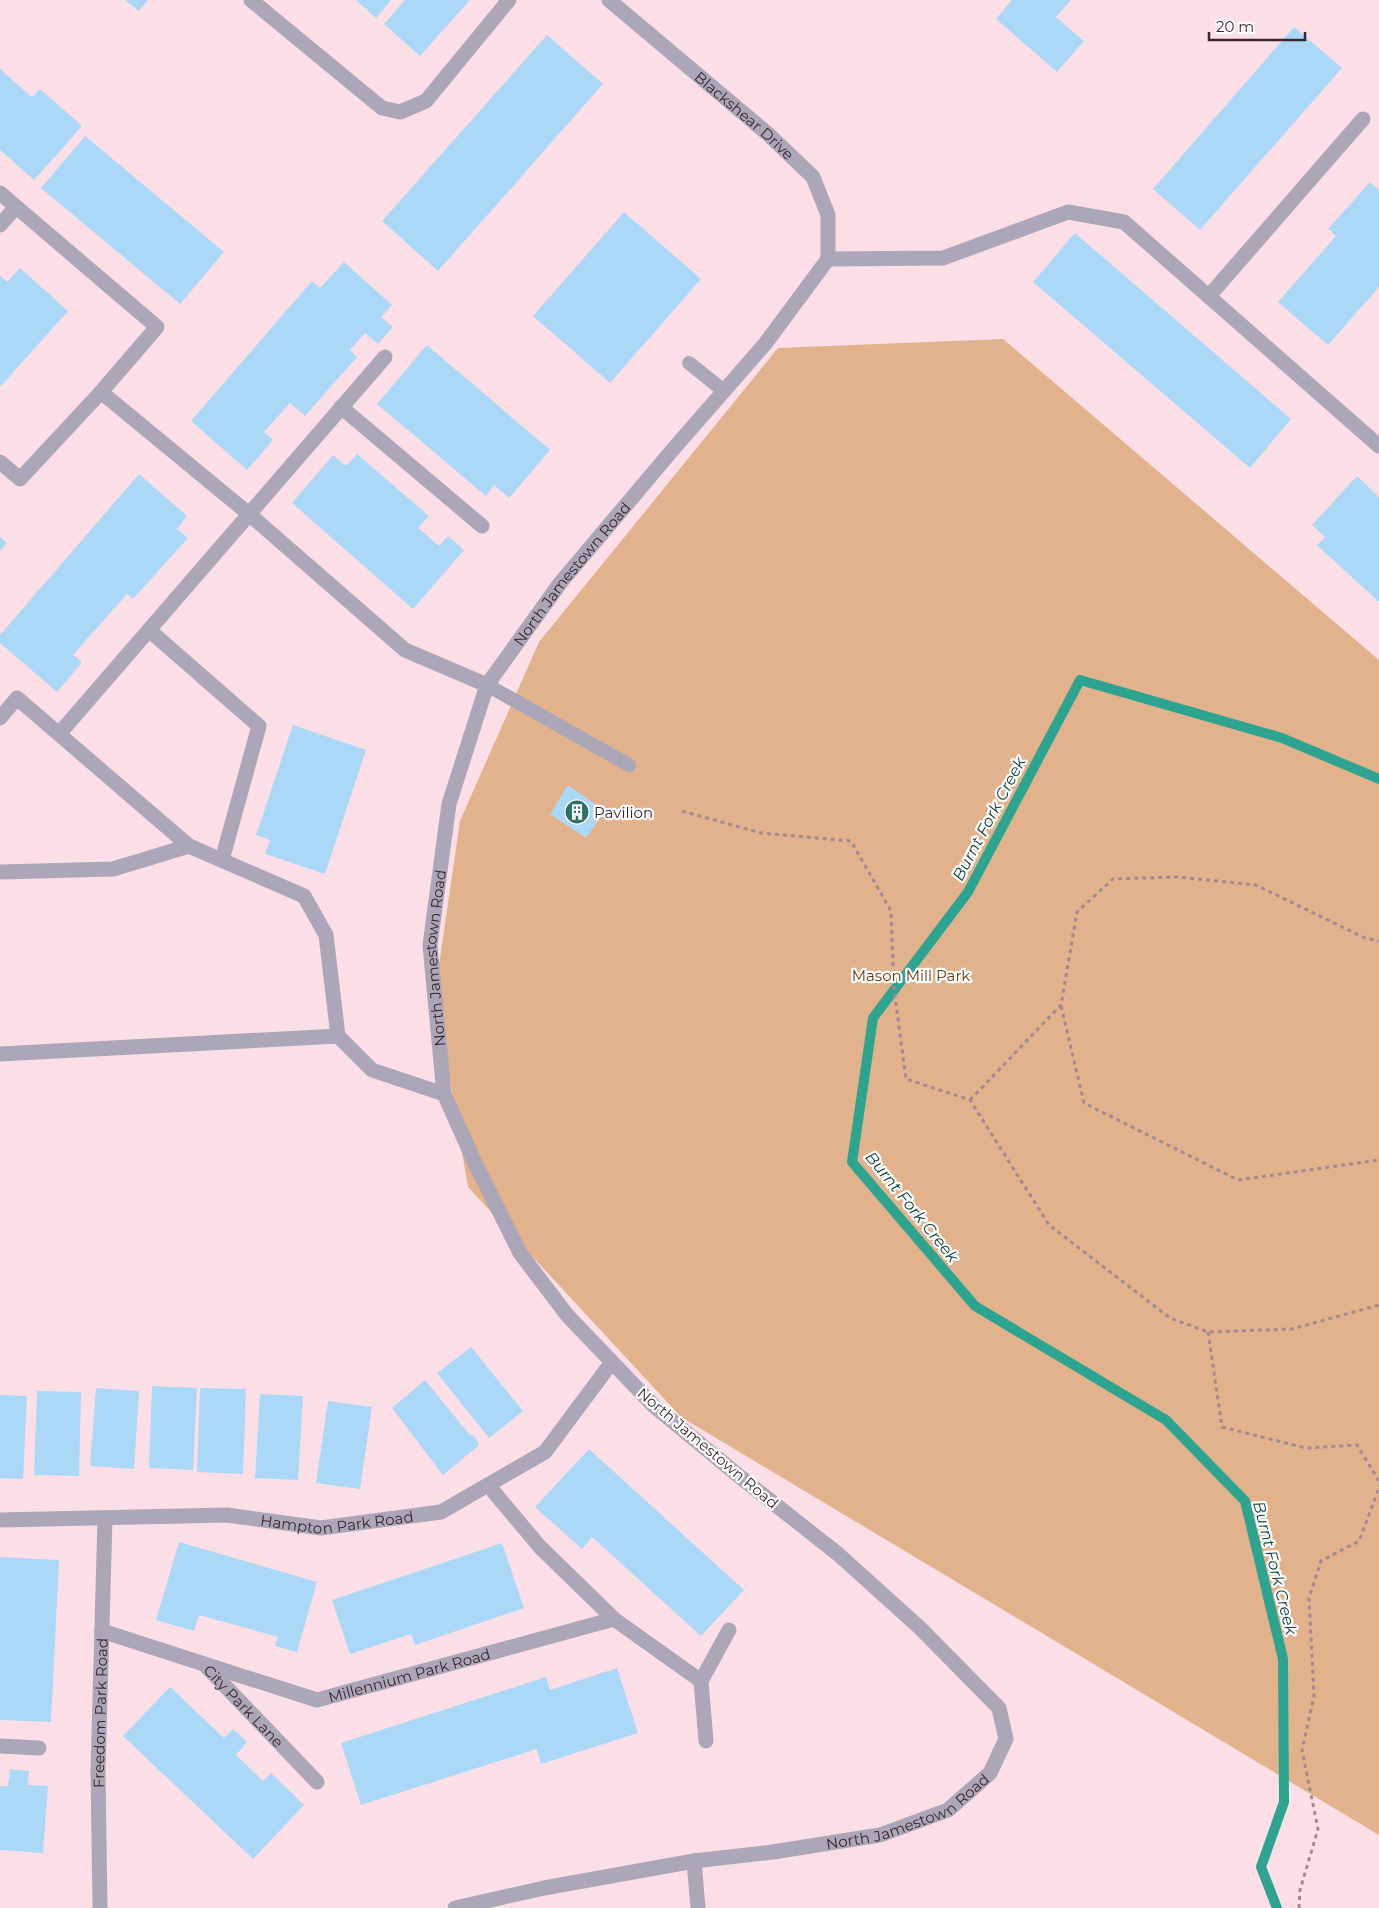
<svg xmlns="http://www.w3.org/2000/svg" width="1379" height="1908" viewBox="0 0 1379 1908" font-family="Montserrat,sans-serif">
	<rect width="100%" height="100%" fill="#fcdee6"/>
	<polygon fill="#e2b28d" points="1003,339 1379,660 1379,1835 681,1417 468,1187 435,992 460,821 539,642 778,348"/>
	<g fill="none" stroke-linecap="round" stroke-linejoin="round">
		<polyline stroke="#2da490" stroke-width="10" points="1277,1908 1261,1867 1284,1802 1283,1659 1245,1501 1166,1420 975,1306 852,1162 873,1018 968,892 1080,680 1282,738 1379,779"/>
	</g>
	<g fill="#abd8f7">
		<polygon points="125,0 148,0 139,11"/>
		<polygon points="356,0 391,0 376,18"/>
		<polygon points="405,0 470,0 420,56 384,24"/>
		<polygon points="1012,0 1071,0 1056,17 1084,41 1057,72 996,19"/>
		<polygon points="1294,27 1342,68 1200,230 1153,189"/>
		<polygon points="547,35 603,84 438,271 382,221"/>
		<polygon points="0,69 32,97 40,89 82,126 34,180 0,150"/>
		<polygon points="85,136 224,252 180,304 41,188"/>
		<polygon points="1370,182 1379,190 1379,287 1328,345 1278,302 1336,236 1328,229"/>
		<polygon points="624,212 701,279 610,383 533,316"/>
		<polygon points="1075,233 1291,419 1250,468 1033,282"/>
		<polygon points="344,262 392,305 381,317 393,327 378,344 365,333 350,350 357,357 305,416 290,403 264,432 273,440 247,470 191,421 312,281 320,288"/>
		<polygon points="20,268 68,311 0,387 0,275 7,282"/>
		<polygon points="427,345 550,450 509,498 494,485 486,496 377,404"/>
		<polygon points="357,454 429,516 418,528 439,546 448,536 464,550 413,609 292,503 333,455 346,466"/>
		<polygon points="139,474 187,516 177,529 188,538 133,599 127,594 73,655 82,662 57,692 0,643 0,635"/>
		<polygon points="1357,476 1379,497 1379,602 1317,545 1325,537 1312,525"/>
		<polygon points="0,537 7,543 0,551"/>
		<polygon points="293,725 366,750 325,874 265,854 270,840 256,835"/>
		<polygon points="568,785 605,811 586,838 550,814"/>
		<polygon points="471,1347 523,1411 489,1438 437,1373"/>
		<polygon points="425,1380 470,1435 473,1435 477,1440 479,1445 443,1475 392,1408"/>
		<polygon points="152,1386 197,1388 193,1470 149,1468"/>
		<polygon points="96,1388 139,1391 134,1469 90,1466"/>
		<polygon points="200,1388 246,1389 243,1474 197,1472"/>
		<polygon points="37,1391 81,1392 79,1476 34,1475"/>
		<polygon points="260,1394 303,1396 298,1480 255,1478"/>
		<polygon points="0,1395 27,1396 23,1479 0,1478"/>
		<polygon points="328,1401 372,1407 360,1489 316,1483"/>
		<polygon points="589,1449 744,1590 701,1636 592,1537 582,1549 535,1507"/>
		<polygon points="179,1542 317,1582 297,1652 275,1646 278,1637 199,1615 194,1631 156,1620"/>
		<polygon points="502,1543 524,1608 415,1645 411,1634 350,1654 332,1600"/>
		<polygon points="0,1557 59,1560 51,1722 0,1720"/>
		<polygon points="617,1668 638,1733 541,1764 537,1749 361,1805 341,1743 546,1677 550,1690"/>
		<polygon points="170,1687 224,1738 233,1729 247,1742 236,1755 263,1781 271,1773 304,1805 253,1859 123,1736"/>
		<polygon points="10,1769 29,1771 28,1785 48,1786 43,1853 0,1850 0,1786 8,1786"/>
	</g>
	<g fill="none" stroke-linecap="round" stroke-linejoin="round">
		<g stroke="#a38a91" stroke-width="3" stroke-dasharray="4 4" stroke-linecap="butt">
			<polyline points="682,811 761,833 851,841 891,911 894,989 906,1079 970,1100 1049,1225 1170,1318 1208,1332 1292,1329 1379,1305"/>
			<polyline points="1061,1006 1084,1103 1238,1180 1379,1160"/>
			<polyline points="970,1100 1061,1005 1077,912 1113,879 1178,877 1256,885 1365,938 1379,941"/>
			<polyline points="1208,1332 1222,1427 1306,1448 1357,1445 1379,1481"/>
			<polyline points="1299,1908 1300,1890 1318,1829 1302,1750 1314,1696 1309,1598 1321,1561 1359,1541 1379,1488"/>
		</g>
		<g stroke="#aba6b8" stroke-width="14">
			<polyline points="689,363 724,391"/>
			<polyline points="487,685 629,765"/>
		</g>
		<g stroke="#aba6b8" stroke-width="15">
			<polyline points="251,0 382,108 400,112 426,101 509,0"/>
			<path id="s1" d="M 609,0 L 768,134 L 813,177 L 828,215 L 828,259"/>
			<polyline points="0,193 157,327 101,392 20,479 0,462"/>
			<polyline points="0,225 16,207"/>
			<polyline points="828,259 943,258 1068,212 1124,222 1379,446"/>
			<polyline points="1209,296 1363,119"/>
			<polyline points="101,392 249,514 405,650 487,685"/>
			<polyline points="341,407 482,526"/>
			<polyline points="149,630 259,726 222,860"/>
			<polyline points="0,718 17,698 189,846 304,896 326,935 338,1036 372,1070 444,1094"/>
			<polyline points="59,734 385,357"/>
			<polyline points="0,872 113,869 189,846"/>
			<polyline points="0,1054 338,1036"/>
			<polyline points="488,1485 540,1547 614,1619 701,1681"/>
			<path id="s2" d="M 0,1520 L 227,1515 L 321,1528 L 441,1512 L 545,1452 L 612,1362"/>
			<path id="s3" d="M 102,1631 L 204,1664 L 317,1782"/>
			<path id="s4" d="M 204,1664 L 317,1700 L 614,1619"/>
			<polyline points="706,1741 701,1681 729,1630"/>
			<polyline points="0,1746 39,1748"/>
			<polyline points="694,1861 698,1908"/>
			<path id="s5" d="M 100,1908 L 98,1770 L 105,1518"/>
			<path id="s6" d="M 455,1908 L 544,1888 L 694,1861 L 773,1852 L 880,1835 L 948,1810 L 990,1773 L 1006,1739 L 999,1708 L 919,1627 L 838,1554 L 739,1476 L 654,1406 L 567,1315 L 520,1253 L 475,1163 L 444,1094 L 430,945 L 449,804 L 487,685 L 561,582 L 675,447 L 765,344 L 828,259"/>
		</g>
	</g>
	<defs>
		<symbol id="building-disc" viewBox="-11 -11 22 22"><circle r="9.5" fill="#2d7164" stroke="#fff"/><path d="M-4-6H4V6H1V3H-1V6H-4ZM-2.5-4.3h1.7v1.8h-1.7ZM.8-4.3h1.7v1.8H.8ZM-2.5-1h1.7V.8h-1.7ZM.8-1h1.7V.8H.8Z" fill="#fff"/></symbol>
	</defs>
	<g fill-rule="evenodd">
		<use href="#building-disc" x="563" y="798" width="28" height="28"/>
	</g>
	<g text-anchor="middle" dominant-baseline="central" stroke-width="4.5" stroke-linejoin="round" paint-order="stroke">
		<g font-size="15" fill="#3a272d" stroke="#fff">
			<text stroke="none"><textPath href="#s1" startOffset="178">Blackshear Drive</textPath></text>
			<text stroke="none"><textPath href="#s6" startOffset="2025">North Jamestown Road</textPath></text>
			<text stroke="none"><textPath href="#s6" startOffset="1605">North Jamestown Road</textPath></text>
			<text transform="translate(708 1448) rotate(40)">North Jamestown Road</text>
			<text stroke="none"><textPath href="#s2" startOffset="338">Hampton Park Road</textPath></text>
			<text stroke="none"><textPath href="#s4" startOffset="214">Millennium Park Road</textPath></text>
			<text stroke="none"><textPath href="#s3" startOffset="165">City Park Lane</textPath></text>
			<text stroke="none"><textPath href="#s5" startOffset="195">Freedom Park Road</textPath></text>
			<text stroke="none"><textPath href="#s6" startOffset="466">North Jamestown Road</textPath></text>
		</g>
		<g font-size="15" fill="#3a272d" stroke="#fff" text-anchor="start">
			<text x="594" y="812">Pavilion</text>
		</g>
		<g font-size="15" fill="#65390f" stroke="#fff">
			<text x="911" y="975">Mason Mill Park</text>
		</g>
		<g font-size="16" font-style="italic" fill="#093e35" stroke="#fff">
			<text transform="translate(989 819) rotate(-62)">Burnt Fork Creek</text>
			<text transform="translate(912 1207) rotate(51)">Burnt Fork Creek</text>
			<text transform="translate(1275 1568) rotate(76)">Burnt Fork Creek</text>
		</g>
	</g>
	<path d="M1209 32v8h96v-8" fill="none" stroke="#3a272d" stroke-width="2.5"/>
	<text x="1216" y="32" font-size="15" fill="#3a272d" stroke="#ffffff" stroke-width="4" paint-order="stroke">20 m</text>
</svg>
